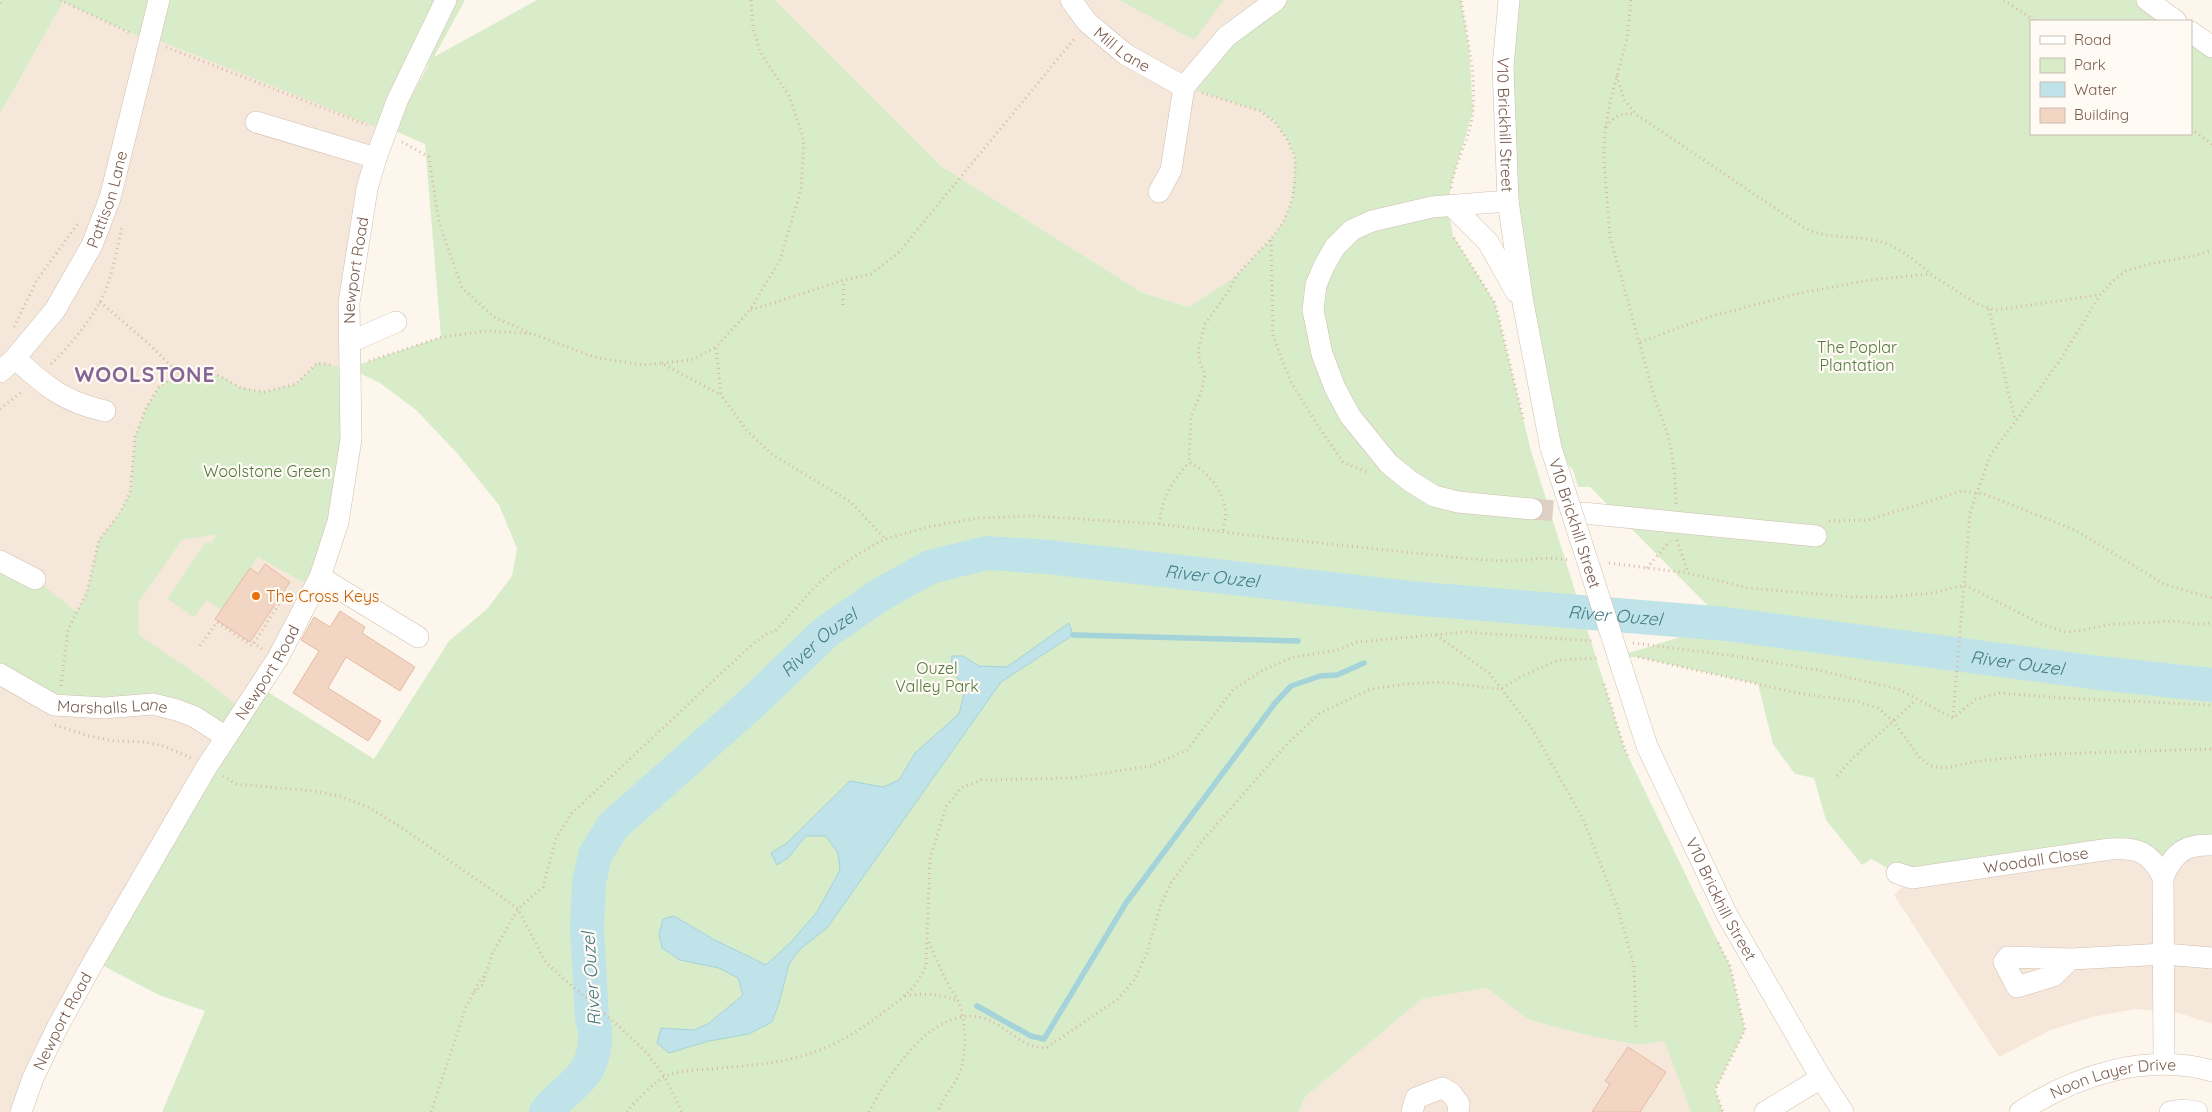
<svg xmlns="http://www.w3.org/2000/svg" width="2212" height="1112" viewBox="0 0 2212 1112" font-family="Quicksand,sans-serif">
	<rect width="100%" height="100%" fill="#fdf6ec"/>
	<g fill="#f5e8da">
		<polygon points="446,0 367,189 338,522 260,687 21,1112 0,1112 0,114 63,2 148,41"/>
		<polygon points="775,0 1276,0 1260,111 1275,122 1287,139 1295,157 1292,200 1283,223 1271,239 1236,276 1189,307 1143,293 941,166"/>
		<polygon points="2212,845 2212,1024 2179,1013 2135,1009 2092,1017 2051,1030 1999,1057 1894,895 1912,878 2110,849 2170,863"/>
		<polygon points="1487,988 1529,1020 1590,1036 1639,1045 1664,1041 1691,1112 1299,1112 1305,1097 1422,999"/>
	</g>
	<g fill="#d8ecc9" fill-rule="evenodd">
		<path d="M 0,0 L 465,0 L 434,57 L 537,0 L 775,0 L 941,166 L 1143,293 L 1189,307 L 1236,276 L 1271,239 L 1283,223 L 1292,200 L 1295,157 L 1287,139 L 1275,122 L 1260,111 L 1184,87 L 1276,0 L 1461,0 L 1469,48 L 1473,111 L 1452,181 L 1448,206 L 1453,236 L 1495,303 L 1531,451 L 1625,750 L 1730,966 L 1745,1030 L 1715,1090 L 1723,1112 L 1691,1112 L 1664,1041 L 1639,1045 L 1590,1036 L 1529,1020 L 1487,988 L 1422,999 L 1305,1097 L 1299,1112 L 162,1112 L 205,1011 L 159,995 L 94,961 L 226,737 L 195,717 L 54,705 L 0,674 L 0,561 L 35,579 L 77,612 L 87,592 L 99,540 L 120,513 L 130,493 L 135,437 L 146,408 L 159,387 L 179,374 L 209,370 L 241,388 L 265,392 L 296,384 L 317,363 L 349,368 L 441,337 L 425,144 L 393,130 L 430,62 L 378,128 L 150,37 L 148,41 L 63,2 L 0,114 ZM 349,368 L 380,383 L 416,410 L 457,453 L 499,505 L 517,548 L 512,576 L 487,609 L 449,641 L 374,759 L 260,687 L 243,710 L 202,678 L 139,635 L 138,603 L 182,540 L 218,534 L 211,543 L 206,542 L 167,599 L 194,617 L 207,600 L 221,610 L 258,557 L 315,589 L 351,439 Z"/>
		<polygon points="1119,0 1224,0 1194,40"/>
		<polygon points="1509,0 2147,0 2176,21 2031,21 2031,134 2191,134 2191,32 2212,47 2212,845 2170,863 2142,852 1897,873 1871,859 1862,865 1826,820 1814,778 1795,774 1773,744 1758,684 1637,657 1613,658 1725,623 1590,487 1578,487 1573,470 1551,448 1523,303"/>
	</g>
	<polygon fill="#bfe3e8" stroke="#a5d3da" points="1069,623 1073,635 1001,682 827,928 799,950 789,964 779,1003 772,1022 749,1034 709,1041 669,1053 657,1043 661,1028 694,1030 708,1024 743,995 738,978 719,968 680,960 662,948 659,934 663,919 674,916 713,939 766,965 791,942 817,912 840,870 838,853 826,836 806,836 788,858 777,865 771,853 787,843 850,781 883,787 899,780 915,753 959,714 965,690 951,666 952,656 963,656 979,666 1007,667"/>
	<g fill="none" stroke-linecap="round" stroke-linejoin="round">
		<g stroke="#a5d3da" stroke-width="5.5">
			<polyline points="1073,635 1298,641"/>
			<polyline points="977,1006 1031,1036 1044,1039 1126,903 1275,703 1291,686 1320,676 1337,675 1364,663"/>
		</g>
		<path stroke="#bfe3e8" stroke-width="34" id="s1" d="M 546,1112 C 557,1098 571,1089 582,1076 C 594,1063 599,1035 592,1019 L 587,928 L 589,883 L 595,855 L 613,826 L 752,703 L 826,632 L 880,595 L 930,567 L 987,553 L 1048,557 L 1410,598 L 1726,624 L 2099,673 L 2212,685"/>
	</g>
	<g fill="#f3d5c3" stroke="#e6bba3">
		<polygon points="265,564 290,582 250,642 215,619 250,568 258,574"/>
		<polygon points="340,611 365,627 362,633 415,667 400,691 346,657 328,688 381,721 368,741 293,693 319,651 301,640 308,628 314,617 330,627"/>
		<polygon points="1628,1047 1666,1072 1640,1112 1592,1112 1610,1084 1605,1081"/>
	</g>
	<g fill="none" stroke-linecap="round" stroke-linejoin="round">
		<polyline stroke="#dcd0c4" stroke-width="21" stroke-dasharray="21 11" stroke-linecap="butt" points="1532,509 1583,513"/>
		<defs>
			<g id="minor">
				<path id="s2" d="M 1071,0 L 1087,22 L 1125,54 L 1184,87 L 1226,37 L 1276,0"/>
				<path id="s3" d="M 1509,0 L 1503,67 L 1508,201 L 1523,303 L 1551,448"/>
				<polyline points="2147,0 2176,21"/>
				<polyline points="2191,32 2212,47"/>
				<polyline points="256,122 376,158"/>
				<polyline points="1159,192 1171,170 1184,87"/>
				<polyline points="1508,201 1432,207 1372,221 1352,230 1335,247 1324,266 1316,285 1313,310 1322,354 1335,388 1350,416 1389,464 1410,481 1434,496 1458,502 1532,509"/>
				<polyline points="1451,205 1488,242 1516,292"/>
				<polyline points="350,342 396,322"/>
				<path d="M 15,358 C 45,386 64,402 105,411"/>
				<path id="s4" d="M 0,372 L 15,358 L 55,310 L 92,245 L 110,198 L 159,0"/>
				<polyline points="1583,513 1816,536"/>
				<polyline points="0,561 35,579"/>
				<polyline points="320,577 418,637"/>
				<path id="s5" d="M 0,674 L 54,705 L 104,708 L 153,704 L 177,710 L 195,717 L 226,737"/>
				<path id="s6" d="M 1647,746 L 1726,913 L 1821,1078 L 1843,1112"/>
				<path id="s7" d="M 1897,873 L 1912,878 L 2110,849 C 2138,847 2150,852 2163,877 L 2164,1063"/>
				<path d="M 2163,877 C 2174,853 2184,844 2212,845"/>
				<polyline points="2071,959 2053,976 2017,987 2004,962 2008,957 2071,959 2165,954 2212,958"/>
				<path id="s8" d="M 21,1112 L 33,1078 L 58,1026 L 94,961 L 206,768 L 278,658 L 320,577 L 338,522 L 351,439 L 349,303 L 367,189 L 376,158 L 397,101 L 446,0"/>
				<polyline points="1412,1112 1416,1098 1442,1088 1451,1093 1459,1104 1458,1112"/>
				<polyline points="1765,1112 1821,1078"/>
				<path id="s9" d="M 2020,1112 C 2074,1076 2147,1052 2212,1071"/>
				<polyline points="2170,1112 2184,1110 2197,1112"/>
			</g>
		</defs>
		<use href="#minor" stroke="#d1beb0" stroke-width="22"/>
		<g stroke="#d9b8a5" stroke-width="3" stroke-dasharray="1 4" stroke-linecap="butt">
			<polyline points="60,0 132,34"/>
			<polyline points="751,0 753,28 760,52 789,96 804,140 801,190 780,260 750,310 716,347 721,395 748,432 773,455 851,502 885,539"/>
			<path d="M 1631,0 L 1627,38 L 1610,102 L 1605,129 L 1604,161 L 1610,237 L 1656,403 C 1672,439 1675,466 1676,504"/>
			<polyline points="2004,0 2035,21"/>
			<polyline points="0,3 2,0"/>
			<polyline points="166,47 367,125"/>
			<path d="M 1617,76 L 1624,100 L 1637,115 L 1803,227 C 1826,240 1852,235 1878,241 C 1898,246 1914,260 1930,273"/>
			<path d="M 1202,93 L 1260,111 L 1275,122 L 1287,139 L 1295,157 L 1295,180 L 1292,200 L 1283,223 L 1271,239 L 1236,276 L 1228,292 L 1205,324 L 1199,346 L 1199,360 L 1205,374 L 1201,392 L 1191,417 L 1189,462 C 1207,472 1221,487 1225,507 C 1227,514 1224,524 1223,531"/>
			<path d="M 1606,127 C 1615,115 1621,113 1636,114"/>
			<polyline points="2191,129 2212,144"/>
			<polyline points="402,142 429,157 439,222 462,288 494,317 530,333"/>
			<path d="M 1451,188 C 1455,161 1471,137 1473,111 C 1476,74 1467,36 1461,0"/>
			<polyline points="1454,238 1495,303 1524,422"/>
			<polyline points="1271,240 1273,336 1291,382 1318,426 1343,462 1369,473"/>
			<polyline points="100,302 148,343 179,374"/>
			<polyline points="843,305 844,280"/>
			<polyline points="1989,309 2015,420"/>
			<polyline points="751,310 844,280 871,274 899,252 1075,38"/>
			<polyline points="14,327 37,280 79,222"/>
			<polyline points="1640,342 1709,317 1796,294 1870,280 1930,274 1979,305 1996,310 2099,295"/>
			<polyline points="369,361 442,337 487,331 506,332 533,334 594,357 642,365 661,363 721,395"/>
			<polyline points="662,363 691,360 716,347"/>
			<path d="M 51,364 C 69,347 86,326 99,304 C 111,283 117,250 122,226"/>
			<polyline points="0,409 23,391"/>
			<polyline points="1829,521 1868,520 1962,491 1984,494 2075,530 2164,584 2212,598"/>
			<path d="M 1159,524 C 1164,494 1170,485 1189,462"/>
			<polyline points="1677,540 1688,573"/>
			<polyline points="1609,563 1688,573 1748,588 1853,597 1888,597 1932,593 1965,585 2041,624 2066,632 2084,630 2112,624 2177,621 2195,624 2212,623"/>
			<polyline points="1647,568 1670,541"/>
			<polyline points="1436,635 1489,673 1531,727 1583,819 1618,909 1634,966 1636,1030"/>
			<polyline points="1633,643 1736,656 1817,670 1898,689 1953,718 1976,699 2000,693 2063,698 2212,705"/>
			<polyline points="200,646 217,622 252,646 254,643"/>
			<polyline points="262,649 254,643 281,601"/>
			<polyline points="1638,657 1797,693 1859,702 1878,708 1893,721 1920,758 1931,766 1945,768 1979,761 2051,754 2212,749"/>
			<polyline points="61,686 68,630 87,592 99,540 120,513 130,493 135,437 146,408 159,387 179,374 209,370 241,388 264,392 296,384 317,363 331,365"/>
			<polyline points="1953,717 1970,513 1990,456 2061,359 2100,295 2115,279 2126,271 2150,264 2193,256 2212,250"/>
			<polyline points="55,725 89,736 115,741 146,742 164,746 191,758"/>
			<polyline points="1625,750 1628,757"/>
			<polyline points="223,776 236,784 314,791 343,797 370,808 405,830 502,897 518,909 546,963 624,1031 646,1052 665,1077 682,1112"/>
			<polyline points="1837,776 1852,759 1916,700"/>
			<path d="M 929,942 C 935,956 941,970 948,984 C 951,990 955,995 958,1001 C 966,1019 967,1049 961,1069 C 956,1085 943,1096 938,1112"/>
			<polyline points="1718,943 1730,966 1745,1030 1715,1090 1723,1112"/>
			<polyline points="474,992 483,985 485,976"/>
			<path d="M 905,996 C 924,993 940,993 957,1001"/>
			<polyline points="431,1112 466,1007 479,982 485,975 493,952 518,909 543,887 556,838 571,814 745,651 764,635 776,630 815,587 830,573 860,553 885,539 927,527 978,518 1034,516 1159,524 1273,538 1472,559 1507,561 1549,558 1568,560"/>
			<path d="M 627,1112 C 636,1100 653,1083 666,1076 C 680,1070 696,1070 711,1069 C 738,1066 764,1065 790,1059 C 824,1052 854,1035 881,1014 C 901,999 917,989 926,965 L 930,858 L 946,807 L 961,788 L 981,780 L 1073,778 L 1151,766 L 1187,750 L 1233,690 L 1263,670 L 1291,658 L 1337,650 L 1357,642 L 1465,632 L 1594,641"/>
			<path d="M 869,1112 C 888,1075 935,1001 986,1019 C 1008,1027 1021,1048 1046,1048 L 1118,999 L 1134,980 L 1147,953 L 1161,904 L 1171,883 L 1202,841 L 1288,743 L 1320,713 L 1371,689 L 1406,684 L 1440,682 L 1501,689 L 1520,677 L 1559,660 L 1600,658"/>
		</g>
		<use href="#minor" stroke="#fff" stroke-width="21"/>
		<defs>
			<g id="minor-bridge">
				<path id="s10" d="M 1551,448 L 1647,746"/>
			</g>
		</defs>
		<use href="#minor-bridge" stroke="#d1beb0" stroke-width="22" stroke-linecap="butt"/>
		<polyline stroke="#d9b8a5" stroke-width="3" stroke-dasharray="1 4" stroke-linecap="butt" points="1604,684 1625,750"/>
		<use href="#minor-bridge" stroke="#fff" stroke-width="21"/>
	</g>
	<circle fill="#e8710a" stroke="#fffaf3" stroke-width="2" cx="256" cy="596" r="5"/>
	<g text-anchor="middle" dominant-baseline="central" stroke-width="4.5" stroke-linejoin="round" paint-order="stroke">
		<g font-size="16" fill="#7a5c4d" stroke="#fffaf3">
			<text stroke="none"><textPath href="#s2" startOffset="72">Mill Lane</textPath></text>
			<text stroke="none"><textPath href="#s3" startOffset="125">V10 Brickhill Street</textPath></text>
			<text stroke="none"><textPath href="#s4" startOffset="206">Pattison Lane</textPath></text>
			<text stroke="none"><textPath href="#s8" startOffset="925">Newport Road</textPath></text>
			<text stroke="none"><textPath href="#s10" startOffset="79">V10 Brickhill Street</textPath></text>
			<text stroke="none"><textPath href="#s8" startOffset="505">Newport Road</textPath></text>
			<text stroke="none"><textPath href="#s5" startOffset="121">Marshalls Lane</textPath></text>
			<text stroke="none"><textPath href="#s7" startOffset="141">Woodall Close</textPath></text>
			<text stroke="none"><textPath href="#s6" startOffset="170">V10 Brickhill Street</textPath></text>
			<text stroke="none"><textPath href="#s8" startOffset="100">Newport Road</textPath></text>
			<text stroke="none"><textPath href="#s9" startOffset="101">Noon Layer Drive</textPath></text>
		</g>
		<g font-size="16" fill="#537a41" stroke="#fffaf3">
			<text x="1857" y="347">The Poplar<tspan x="1857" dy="18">Plantation</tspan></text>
			<text x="267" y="471">Woolstone Green</text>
			<text x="937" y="668">Ouzel<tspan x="937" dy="18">Valley Park</tspan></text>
		</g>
		<g font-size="16" fill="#c56008" stroke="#fffaf3" text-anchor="start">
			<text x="266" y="596">The Cross Keys</text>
		</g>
		<g font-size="18" font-style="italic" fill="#437c86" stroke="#fffaf3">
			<text stroke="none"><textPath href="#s1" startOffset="1006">River Ouzel</textPath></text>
			<text stroke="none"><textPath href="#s1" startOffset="1411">River Ouzel</textPath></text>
			<text stroke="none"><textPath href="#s1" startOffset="586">River Ouzel</textPath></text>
			<text stroke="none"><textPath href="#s1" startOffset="1816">River Ouzel</textPath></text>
			<text transform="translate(591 979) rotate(-94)">River Ouzel</text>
		</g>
		<g font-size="21" font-weight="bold" letter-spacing="1" fill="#846695" stroke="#fffaf3">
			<text x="145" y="374">WOOLSTONE</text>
		</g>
	</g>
	<rect x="2030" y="20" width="162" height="115" fill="#fffaf3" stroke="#cabbb1"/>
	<rect x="2040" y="36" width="25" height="8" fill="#ffffff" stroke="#cabbb1"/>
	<text x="2074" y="45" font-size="15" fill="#7a5c4d">Road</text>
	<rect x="2040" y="58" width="25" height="15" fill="#d8ecc9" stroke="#cabbb1"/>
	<text x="2074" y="70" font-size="15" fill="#7a5c4d">Park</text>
	<rect x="2040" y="82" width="25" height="15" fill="#bfe3e8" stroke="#cabbb1"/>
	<text x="2074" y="95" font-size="15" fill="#7a5c4d">Water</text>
	<rect x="2040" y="108" width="25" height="15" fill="#f3d5c3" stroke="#cabbb1"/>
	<text x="2074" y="120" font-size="15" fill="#7a5c4d">Building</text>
</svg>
